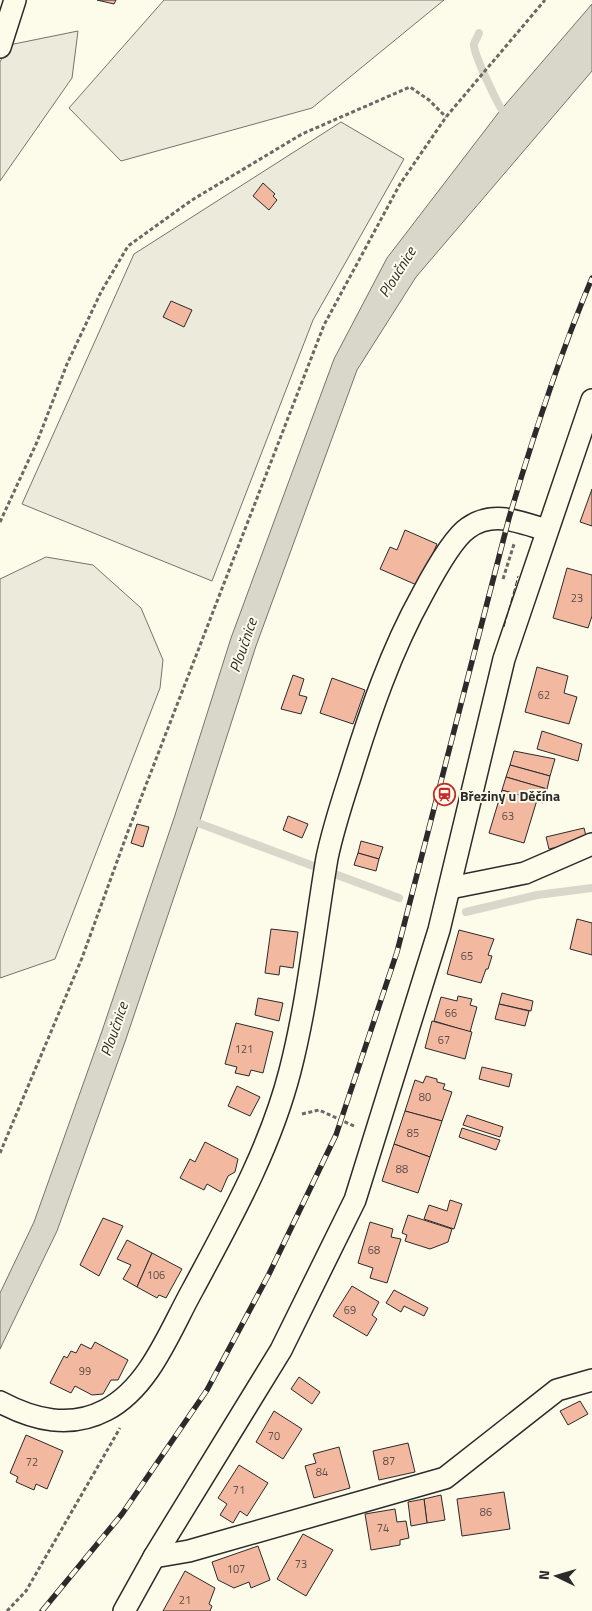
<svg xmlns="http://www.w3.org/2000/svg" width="592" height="1611" viewBox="0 0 592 1611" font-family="'Titillium Web',sans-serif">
	<rect width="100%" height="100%" fill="#fdfbea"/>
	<g fill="#ecebdb" stroke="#74746e">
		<polygon points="164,0 444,0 312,108 121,161 69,108"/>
		<polygon points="341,122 404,159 313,320 212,581 22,504 134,254"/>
		<polygon points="46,557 93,565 141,608 163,660 160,688 55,959 0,978 0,579"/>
	</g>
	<polygon fill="#eceadb" stroke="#74746e" points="78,31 72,78 0,181 0,62 9,45"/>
	<polygon fill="#d8d7c9" stroke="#74746e" points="592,4 592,71 416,277 357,370 256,646 199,823 126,1039 57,1231 0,1349 0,1293 34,1222 102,1031 175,815 231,638 334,359 387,258 499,112"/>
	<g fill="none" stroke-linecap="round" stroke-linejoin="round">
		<g stroke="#d8d7c9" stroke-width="8">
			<path d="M 479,33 C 478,36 475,41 474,44 C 473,54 500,109 507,118"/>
			<polyline points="190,820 399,898"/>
			<polyline points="466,912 537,895 592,888"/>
		</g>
	</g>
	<g fill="#f2b8a0" stroke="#2b2b2b">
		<polygon points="97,0 116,0 114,4"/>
		<polygon points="263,183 275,194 273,196 277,200 269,210 253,196"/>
		<polygon points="171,301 192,310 184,327 163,317"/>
		<polygon points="592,489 592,526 580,522"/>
		<polygon points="405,530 437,544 419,586 380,569 390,547 397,550"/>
		<polygon points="567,568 592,575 592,616 588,628 553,618"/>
		<polygon points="537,667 568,676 564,693 577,697 569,724 525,712"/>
		<polygon points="293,675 304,679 299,695 307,697 301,714 281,709"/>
		<polygon points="332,678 365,690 353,724 320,713"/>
		<polygon points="542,731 582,744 578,761 537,749"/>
		<polygon points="514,751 555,759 550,776 510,765"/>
		<polygon points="510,765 550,776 547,789 506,777"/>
		<polygon points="506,777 547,789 543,803 502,790"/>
		<polygon points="502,790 537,800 524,843 489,833"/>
		<polygon points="288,816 308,824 302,838 283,830"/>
		<polygon points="137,824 149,827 143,847 131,843"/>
		<polygon points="584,828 587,840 549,849 546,837"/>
		<polygon points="361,841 383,847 379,859 358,853"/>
		<polygon points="358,853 379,859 376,871 354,865"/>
		<polygon points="577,919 592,923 592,955 570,949"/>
		<polygon points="271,929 298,932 293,968 280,966 279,975 265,973"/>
		<polygon points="459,930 494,939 488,955 492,956 488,969 486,969 481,983 447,974"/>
		<polygon points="502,993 533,1001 531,1011 499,1004"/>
		<polygon points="458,996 472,999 470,1005 477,1007 470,1032 434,1021 441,997 457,1001"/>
		<polygon points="258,998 283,1003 279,1021 255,1015"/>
		<polygon points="499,1004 529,1011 525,1026 495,1019"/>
		<polygon points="432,1021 472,1032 465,1059 425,1048"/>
		<polygon points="236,1023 273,1032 263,1073 251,1070 249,1076 235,1073 237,1067 225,1064"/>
		<polygon points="482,1067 512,1074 509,1087 479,1079"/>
		<polygon points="426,1076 437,1079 437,1082 445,1084 443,1089 452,1092 442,1121 405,1111 415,1080 423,1083"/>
		<polygon points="237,1086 260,1097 250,1116 228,1106"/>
		<polygon points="405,1111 442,1121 430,1157 394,1144"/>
		<polygon points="467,1115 503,1127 500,1137 463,1125"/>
		<polygon points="462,1128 500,1140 496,1150 459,1137"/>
		<polygon points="205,1142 238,1159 235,1172 228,1176 221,1192 207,1184 204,1190 180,1178 190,1159 195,1162"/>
		<polygon points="394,1144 430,1157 418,1193 382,1181"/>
		<polygon points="450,1200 462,1204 454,1229 424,1219 429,1205 447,1211"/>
		<polygon points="408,1215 452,1229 448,1242 430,1249 405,1241 407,1235 402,1233"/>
		<polygon points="103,1218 123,1226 99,1276 80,1265"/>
		<polygon points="370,1222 393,1229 391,1237 401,1239 387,1283 370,1278 373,1268 358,1263"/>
		<polygon points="127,1240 152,1253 137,1287 123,1279 131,1265 117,1259"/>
		<polygon points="152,1253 182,1269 166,1298 159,1295 157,1298 137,1287"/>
		<polygon points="352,1286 379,1302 372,1315 377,1319 367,1336 333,1316"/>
		<polygon points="394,1290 428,1308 424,1316 404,1306 401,1312 386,1303"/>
		<polygon points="95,1342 128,1360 118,1380 111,1380 103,1394 92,1395 75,1386 71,1393 50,1383 64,1356 67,1358 71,1351 76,1353 81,1344 91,1349"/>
		<polygon points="299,1377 320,1392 312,1404 291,1389"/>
		<polygon points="580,1401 588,1414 568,1425 560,1411"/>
		<polygon points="274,1411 302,1429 283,1459 256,1442"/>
		<polygon points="26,1435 63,1451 47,1489 36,1484 34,1490 16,1482 18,1477 10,1473"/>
		<polygon points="408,1443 415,1472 379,1480 373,1451"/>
		<polygon points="339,1447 350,1488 314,1498 305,1466 316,1463 313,1454"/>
		<polygon points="239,1465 268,1483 247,1516 240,1511 233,1523 220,1515 227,1504 218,1498"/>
		<polygon points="504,1492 510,1529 462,1536 457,1499"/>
		<polygon points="441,1495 445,1520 427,1523 424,1499"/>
		<polygon points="424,1499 427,1523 411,1526 408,1502"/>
		<polygon points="395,1509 397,1522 406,1521 409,1538 400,1540 400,1545 371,1550 365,1514"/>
		<polygon points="303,1534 333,1550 306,1596 277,1579"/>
		<polygon points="258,1546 270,1580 251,1588 249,1582 234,1588 218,1580 212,1562"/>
		<polygon points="185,1571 215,1588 209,1604 212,1606 210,1611 163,1611"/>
	</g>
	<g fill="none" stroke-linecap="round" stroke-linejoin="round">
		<defs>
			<g id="street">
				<polyline points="0,47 15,0"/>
				<polyline points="450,888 525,873 592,844"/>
				<path d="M 0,1402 C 34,1420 70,1429 106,1410 C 150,1387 170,1330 193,1289 C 231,1218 270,1149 290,1071 C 308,1001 315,929 327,858 C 333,829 342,802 351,774 C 370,712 391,651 422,595 C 431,578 453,538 468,528 C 493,510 520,522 546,530"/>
				<polyline points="154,1557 189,1551 445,1478 557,1390 592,1380"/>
				<polyline points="124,1611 154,1557 281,1350 355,1200 439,930 504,659 592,400"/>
			</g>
		</defs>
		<use href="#street" stroke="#2b2b2b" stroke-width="24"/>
		<g stroke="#6a6964" stroke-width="3" stroke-dasharray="4 2.5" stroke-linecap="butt">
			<polyline points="0,522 37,442 67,364 101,292 128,246 192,200 302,134 410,87 429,100 446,117"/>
			<polyline points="503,579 514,544"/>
			<polyline points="302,1114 319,1110 354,1126"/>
			<polyline points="0,1153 82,958 127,834 324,325 400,184 446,117 545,0"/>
			<polyline points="7,1611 26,1591 120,1428"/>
		</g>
		<use href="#street" stroke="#fdfbea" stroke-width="21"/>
		<defs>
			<path id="rail" d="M 42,1611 L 122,1514 L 207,1390 L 269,1274 L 336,1135 L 397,952 L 509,518 C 533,437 559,356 592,278"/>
		</defs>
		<use href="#rail" stroke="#2b2b2b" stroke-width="5.5"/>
		<use href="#rail" stroke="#fdfbea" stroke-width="4" stroke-dasharray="11" stroke-linecap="butt"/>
		<polyline stroke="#2b2b2b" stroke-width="1" stroke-dasharray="6 2.5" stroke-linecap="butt" points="504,627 518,576"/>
	</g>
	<defs>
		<symbol id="station-ring" viewBox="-11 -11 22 22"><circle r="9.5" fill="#fdfbea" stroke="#c62828" stroke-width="1.5"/><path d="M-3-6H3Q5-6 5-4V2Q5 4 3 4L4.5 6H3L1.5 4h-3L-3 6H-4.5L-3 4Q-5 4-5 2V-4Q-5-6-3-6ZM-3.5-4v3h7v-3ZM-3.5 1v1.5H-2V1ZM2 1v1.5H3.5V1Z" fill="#c62828"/></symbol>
	</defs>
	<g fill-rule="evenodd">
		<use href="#station-ring" x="432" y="782" width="25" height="25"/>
	</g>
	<g text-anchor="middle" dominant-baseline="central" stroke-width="4" stroke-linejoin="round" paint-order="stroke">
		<g font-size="11" fill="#5d4e48">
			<text x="577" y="598">23</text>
			<text x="544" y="695">62</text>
			<text x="508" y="816">63</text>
			<text x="467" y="956">65</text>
			<text x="451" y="1013">66</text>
			<text x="444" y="1040">67</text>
			<text x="244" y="1049">121</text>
			<text x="425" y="1097">80</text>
			<text x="413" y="1133">85</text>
			<text x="402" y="1169">88</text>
			<text x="374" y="1250">68</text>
			<text x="156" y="1275">106</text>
			<text x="350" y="1310">69</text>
			<text x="85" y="1371">99</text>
			<text x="274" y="1436">70</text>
			<text x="389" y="1461">87</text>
			<text x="32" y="1462">72</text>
			<text x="322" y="1472">84</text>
			<text x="239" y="1490">71</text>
			<text x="486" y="1512">86</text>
			<text x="383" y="1528">74</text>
			<text x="301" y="1564">73</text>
			<text x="236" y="1569">107</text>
			<text x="185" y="1600">21</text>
		</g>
		<g font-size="14" font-weight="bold" fill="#2b2b2b" stroke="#fdfbea" text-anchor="start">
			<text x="460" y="795">Březiny u Děčína</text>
		</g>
		<g font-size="15" font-style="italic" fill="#2b2b2b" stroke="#fdfbea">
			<text transform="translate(397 272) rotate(-58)">Ploučnice</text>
			<text transform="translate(243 645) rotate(-71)">Ploučnice</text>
			<text transform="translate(114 1029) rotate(-71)">Ploučnice</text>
		</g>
	</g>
	<g transform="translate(557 1576) rotate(275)" stroke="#fdfbea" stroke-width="4" paint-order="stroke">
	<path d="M0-4L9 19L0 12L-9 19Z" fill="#2b2b2b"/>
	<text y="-8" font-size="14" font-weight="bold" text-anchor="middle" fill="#2b2b2b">N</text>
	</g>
</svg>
